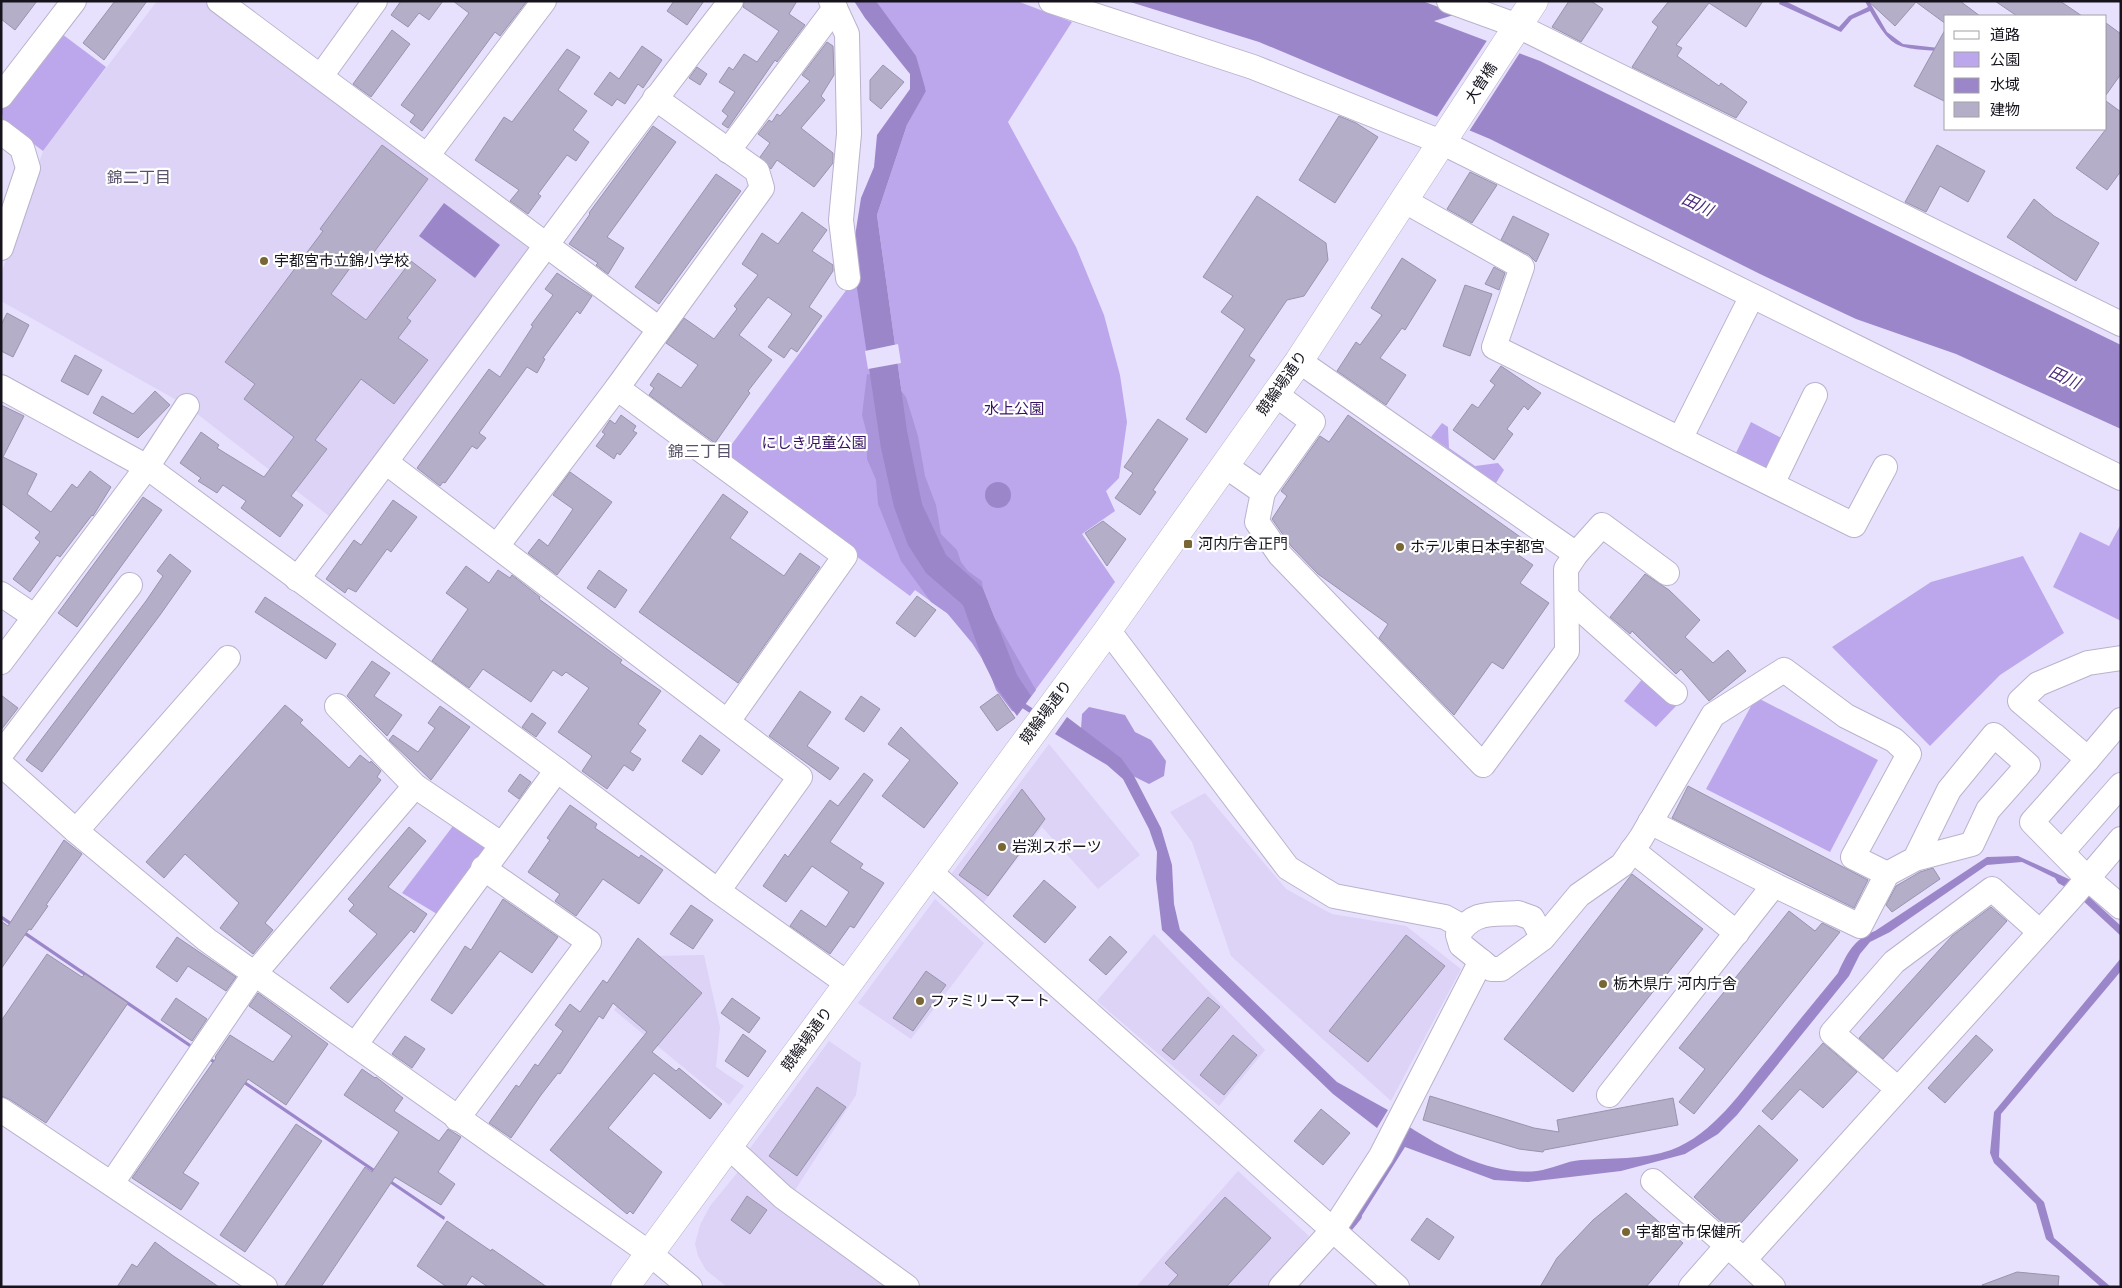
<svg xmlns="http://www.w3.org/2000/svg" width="2122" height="1288" viewBox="0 0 2122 1288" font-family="'Varela Round','Noto Sans JP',sans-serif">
	<rect width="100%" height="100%" fill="#e8e1fd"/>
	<g fill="#dcd3f6">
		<polygon points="157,1 203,1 531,249 329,516 187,406 1,301 1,274 43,151"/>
		<polygon points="1049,744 1140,855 1098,889 1042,827 981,906 946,881"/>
		<polygon points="1205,793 1286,889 1332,914 1406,926 1461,969 1391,1101 1231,956 1192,842 1170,812"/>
		<polygon points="935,899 984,943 911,1039 858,1003"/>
		<polygon points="1154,934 1265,1050 1219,1106 1097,1001"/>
		<polygon points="704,955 720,1027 716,1067 744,1086 729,1105 614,1010 655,956"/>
		<polygon points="829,1041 861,1063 856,1095 792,1195 745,1155"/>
		<polygon points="742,1167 898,1287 727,1287 706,1270 698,1256 695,1244 700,1225 710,1206"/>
		<polygon points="1238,1171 1309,1236 1266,1287 1136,1287"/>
	</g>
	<g fill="#bca7ec">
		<polygon points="876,1 1017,1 1072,22 1008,122 1076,247 1104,315 1120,375 1127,422 1119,478 1106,491 1115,511 1082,534 1115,582 1031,696 1017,675 983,588 946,556 907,431 877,215 907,125 926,90"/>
		<polygon points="58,31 106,67 43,151 3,121 1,105"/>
		<polygon points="856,277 973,632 915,590 910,596 728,461 726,452"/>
		<polygon points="1751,422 1787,441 1766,472 1734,457"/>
		<polygon points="1442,423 1448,427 1449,448 1475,466 1498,463 1504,470 1496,483 1431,437"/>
		<polygon points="2121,524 2121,621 2053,587 2080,532 2109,546"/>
		<polygon points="2023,556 2064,633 2000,675 1930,746 1832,647 1931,582"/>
		<polygon points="1644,677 1677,705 1656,727 1624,701"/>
		<polygon points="1756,697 1878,760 1830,852 1706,789"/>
		<polygon points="456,822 488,846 437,914 402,893"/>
	</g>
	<g fill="#aa95da">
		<polygon points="867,374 891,378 906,397 918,436 925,476 936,505 941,534 957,550 961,562 968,571 982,581 984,600 1036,690 1019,713 1012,711 996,690 988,668 972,643 947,613 931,602 901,561 878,504 876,480 867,459 867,434 862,415"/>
		<polygon points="1089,707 1125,715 1135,732 1151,740 1166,761 1164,776 1149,784 1131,775 1081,729 1082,714"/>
	</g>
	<g fill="#9c86ca">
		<polygon points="854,1 876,1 916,56 926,91 907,125 877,215 907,431 922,504 946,555 983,588 1017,675 1031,696 1017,716 995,685 983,661 963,605 926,573 908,545 894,507 881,448 852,255 861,198 874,167 877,135 910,89 910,74 865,18"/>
		<polygon points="1127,1 1425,2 1457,14 1434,21 1540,61 2121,345 2121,429 1956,354 1856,319 1760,274 1490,139 1259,42"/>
		<path d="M 1780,1 L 1785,1 L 1839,27 L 1849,16 L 1868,7 L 1865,1 L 1869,1 L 1887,32 L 1903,44 L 1939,48 L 1939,51 C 1896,48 1892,49 1870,11 L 1852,19 L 1841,32 L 1779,4 Z"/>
		<polygon points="444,203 500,245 475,278 419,236"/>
		<circle cx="998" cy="495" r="13"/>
		<polygon points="1067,717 1121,758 1134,776 1161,828 1172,865 1174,904 1180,930 1337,1082 1388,1110 1377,1128 1333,1094 1162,930 1156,879 1157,852 1149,829 1123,779 1107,765 1055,734"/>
		<path d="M 2018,856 L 2073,881 L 2067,888 L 2058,883 L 2055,878 L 2022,862 L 1987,865 L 1890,932 L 1870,942 L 1860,954 L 1849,976 L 1737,1115 L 1718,1134 L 1685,1154 L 1621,1171 L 1528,1182 L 1494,1180 L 1405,1147 L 1356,1225 L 1353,1221 L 1400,1145 L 1408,1126 C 1445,1150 1492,1176 1537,1171 C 1552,1169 1566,1161 1581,1160 C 1611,1158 1642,1160 1671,1150 C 1714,1134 1741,1091 1769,1058 C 1792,1029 1815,1001 1838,973 C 1847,953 1854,939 1875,931 L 1987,857 Z"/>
		<polygon points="2085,893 2121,926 2121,936 2080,898"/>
		<polygon points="1,915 445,1217 444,1220 1,919"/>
		<polygon points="2121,958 2121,971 2001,1114 1999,1157 2044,1202 2054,1238 2111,1287 2101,1287 2046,1239 2036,1204 1994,1163 1990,1153 1994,1112"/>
	</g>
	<g fill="#e8e1fd">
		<polygon points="1488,39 1521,51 1468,133 1435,120"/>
		<polygon points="898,344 901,363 868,369 865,351"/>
	</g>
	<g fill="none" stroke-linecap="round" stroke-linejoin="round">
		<g stroke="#9c86ca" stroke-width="5.5">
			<polyline points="1020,701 1024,706 1038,715"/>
			<polyline points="1346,1233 1359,1217"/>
		</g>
	</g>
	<g fill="#b5aec9" stroke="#9a93ad">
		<polygon points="1,1 37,1 15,30 1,19"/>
		<polygon points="115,1 147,1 104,60 83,43"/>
		<polygon points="401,1 443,1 429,20 419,13 408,27 391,15"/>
		<polygon points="453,1 527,1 500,36 495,32 422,131 410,122 415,115 401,105 469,13"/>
		<polygon points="674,1 704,1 687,25 667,11"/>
		<polygon points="744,1 797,1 789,14 805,25 777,62 775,60 728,128 722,124 728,116 722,111 735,92 719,82 729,67 733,70 744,54 757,62 779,31 743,7"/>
		<polygon points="1569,1 1591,1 1603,9 1581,42 1552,27"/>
		<polygon points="1669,1 1763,1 1746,27 1709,3 1676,45 1682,48 1677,56 1719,86 1721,83 1747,102 1736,118 1632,67 1658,27 1652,22"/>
		<polygon points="1868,1 1960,1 1980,16 1946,16 1946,24 1916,2 1895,26"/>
		<polygon points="1995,1 2060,1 2082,16 2017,16"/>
		<polygon points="2106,23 2121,34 2121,74 2106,95"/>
		<polygon points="1946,28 1946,102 1914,86"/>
		<polygon points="392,30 410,44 371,97 353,84"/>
		<polygon points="827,42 833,46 834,75 821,96 825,100 801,128 833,153 833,163 814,187 777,160 771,169 760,157 770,143 758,134 769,120 772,122 777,114 780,116 810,81 802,75"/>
		<polygon points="642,46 662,60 643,88 638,84 625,104 617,99 612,106 594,94 610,72 619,79"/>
		<polygon points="567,49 580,57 558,90 587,111 573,130 589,142 576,161 567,155 538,194 541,196 528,214 510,201 519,190 475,160 504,117 512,122"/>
		<polygon points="883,65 904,82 881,109 870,100 870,80"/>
		<polygon points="697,67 707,74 700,85 689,78"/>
		<polygon points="2106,101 2121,112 2121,171 2107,190 2076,168 2106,129"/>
		<polygon points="1339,116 1356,123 1378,137 1335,203 1299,180"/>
		<polygon points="653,126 676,142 607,237 624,248 608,274 596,265 598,263 569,244 590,214 589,213"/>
		<polygon points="382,145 428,179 366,263 358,257 331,294 366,320 411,261 436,280 407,318 411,321 398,338 428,360 394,404 361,379 315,440 327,449 291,496 303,505 280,537 241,508 246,501 223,485 217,493 198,481 201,478 180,463 201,432 219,445 217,448 264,477 294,437 244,399 255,384 225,362 323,231 320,229"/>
		<polygon points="1937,145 1985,171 1968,202 1940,186 1926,212 1905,202"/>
		<polygon points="1470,172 1497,185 1472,223 1447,209"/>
		<polygon points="716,174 741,191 659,304 635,287"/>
		<polygon points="1257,196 1326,243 1328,260 1304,296 1287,300 1249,356 1255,360 1206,433 1186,419 1245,329 1221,312 1233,296 1203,277"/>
		<polygon points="2034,199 2054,216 2099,243 2076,281 2007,237"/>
		<polygon points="802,212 827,230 812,251 833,265 833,271 809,307 822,316 797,352 791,348 784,358 768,347 792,314 768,297 739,335 772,360 748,391 750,393 715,443 649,395 654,388 650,385 658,373 681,388 698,365 666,343 684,318 714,339 737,309 734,306 758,275 742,264 762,233 778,244"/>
		<polygon points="1513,216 1549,234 1536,262 1529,255 1501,240"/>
		<polygon points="1402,258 1436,280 1405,330 1402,328 1380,358 1406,375 1386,405 1337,371 1356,342 1360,345 1382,315 1371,308"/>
		<polygon points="1494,267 1505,273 1499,290 1485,284"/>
		<polygon points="557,273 592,296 580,314 577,311 543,358 545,359 537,373 527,367 479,433 486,438 477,449 472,446 445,483 443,482 440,486 417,468 489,369 500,377 533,326 531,325 553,295 545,289"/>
		<polygon points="1465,285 1492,294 1470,356 1443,346"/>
		<polygon points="7,313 29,325 13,357 1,351 1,325"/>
		<polygon points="75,355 102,370 88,395 61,381"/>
		<polygon points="1501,366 1541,393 1528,410 1524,406 1507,429 1513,434 1494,460 1453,430 1472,404 1478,408 1495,385 1490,381"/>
		<polygon points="155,391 170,405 138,438 93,413 102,396 133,414"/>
		<polygon points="1,405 24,416 3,457 37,474 27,494 51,512 72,484 77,488 90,471 111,487 93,516 92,515 60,557 57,555 30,592 13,579 40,542 35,538 40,532 1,503"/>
		<polygon points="621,415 636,426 633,431 637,433 620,455 617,453 614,459 596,446 605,434 602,432 610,420 615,424"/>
		<polygon points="1348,415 1526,541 1517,554 1533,565 1520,583 1549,603 1503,669 1492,662 1454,715 1379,638 1388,624 1318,574 1291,546 1272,519 1287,496 1281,491 1320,436 1329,442"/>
		<polygon points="1158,419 1188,439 1153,490 1156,492 1140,515 1115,498 1133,473 1124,467"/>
		<polygon points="570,472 612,502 557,575 528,553 539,539 548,546 573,509 553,495"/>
		<polygon points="723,494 748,512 730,538 784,576 800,553 820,567 738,683 639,612"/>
		<polygon points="143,497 162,510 77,627 58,613"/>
		<polygon points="393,500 417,517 391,552 387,549 356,592 348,588 345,593 326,579 354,540 361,545"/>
		<polygon points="1103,521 1126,539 1107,566 1085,533"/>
		<polygon points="170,554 191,571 160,615 42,772 26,760 146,601 163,576 157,571"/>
		<polygon points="466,566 489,583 498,570 510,578 512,575 540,597 539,599 622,660 620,663 661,691 638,724 646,730 630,752 641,759 633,771 624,765 607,789 582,771 592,756 558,732 589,688 566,672 562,676 553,670 531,702 483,669 469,688 432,661 468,609 446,593"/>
		<polygon points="599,570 627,590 615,608 587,588"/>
		<polygon points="1645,574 1669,590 1700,620 1685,637 1713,663 1728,650 1746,671 1709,701 1681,669 1676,674 1632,631 1630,634 1610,617"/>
		<polygon points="917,596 936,610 915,637 896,623"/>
		<polygon points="265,597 336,644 326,659 255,612"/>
		<polygon points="372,661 390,673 374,696 402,715 387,736 347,696"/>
		<polygon points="800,691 831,712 807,746 839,768 830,780 769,736"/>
		<polygon points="998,694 1015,718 997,731 980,707"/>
		<polygon points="1,695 18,708 1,730"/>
		<polygon points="861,696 880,709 864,732 845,719"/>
		<polygon points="285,705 303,720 300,723 349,768 360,755 370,763 371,761 381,771 377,777 381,780 265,923 273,930 253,954 220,928 239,903 185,854 164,878 146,862"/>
		<polygon points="440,706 470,727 431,780 389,740 393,735 418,752 435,728 428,723"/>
		<polygon points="532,713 546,723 536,737 522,727"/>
		<polygon points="901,727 958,783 924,828 882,796 910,760 888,744"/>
		<polygon points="700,735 720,750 702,775 682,761"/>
		<polygon points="864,773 873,780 830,842 863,864 860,868 884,883 854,928 850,926 830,954 790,926 801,910 826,927 849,892 812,866 786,902 763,886 785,854 788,857 830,800 838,806"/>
		<polygon points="520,774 531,782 519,799 508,791"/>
		<polygon points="1688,786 1868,880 1854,908 1672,818"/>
		<polygon points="1022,789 1045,819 988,896 959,875"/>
		<polygon points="570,805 597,824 595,828 639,858 641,855 663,870 639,904 603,879 576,916 555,901 560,894 528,872 550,840 547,838"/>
		<polygon points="409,827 426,841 388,887 427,914 414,933 411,930 348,1003 330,988 377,934 349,911 354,905 348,899"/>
		<polygon points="64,840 82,854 46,905 48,906 31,930 29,929 1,969 1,921 8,926"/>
		<polygon points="1933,868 1940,879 1892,912 1886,905 1896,886 1920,872"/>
		<polygon points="1632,874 1703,929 1573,1092 1504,1039"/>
		<polygon points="1044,880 1076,907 1045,943 1013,916"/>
		<polygon points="503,899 558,937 532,973 500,951 452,1014 431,1000 465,946 471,950"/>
		<polygon points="691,905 713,920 693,949 670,934"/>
		<polygon points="1991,907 2007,921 1883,1059 1859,1038 1952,936"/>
		<polygon points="1789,911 1815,931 1822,923 1840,932 1694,1114 1679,1102 1705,1069 1679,1048"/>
		<polygon points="1406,935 1445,966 1368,1062 1329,1031"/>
		<polygon points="1110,936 1127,952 1106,975 1089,960"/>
		<polygon points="177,937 236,977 226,991 188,966 177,982 156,967"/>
		<polygon points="638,938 702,993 652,1052 676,1071 679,1068 722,1104 710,1119 654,1073 608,1128 662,1172 633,1214 630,1211 627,1214 550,1150 647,1032 613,1003 603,1019 599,1016 560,1074 558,1073 541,1095 511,1138 489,1123 516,1085 519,1087 535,1064 538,1066 563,1031 555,1025 570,1004 580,1012 603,980 607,983"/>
		<polygon points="47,954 82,977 85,974 128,1003 46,1123 9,1099 1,1096 1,1021"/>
		<polygon points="926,971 946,985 913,1031 893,1018"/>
		<polygon points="258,993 328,1044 286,1105 248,1079 183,1173 199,1183 181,1210 132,1178 216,1058 215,1057 230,1035 273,1062 292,1036 249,1006"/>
		<polygon points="1208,997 1220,1007 1174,1060 1162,1050"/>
		<polygon points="176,998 207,1019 192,1041 161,1020"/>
		<polygon points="732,998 760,1018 749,1033 721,1013"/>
		<polygon points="743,1034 766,1051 748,1077 725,1061"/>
		<polygon points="1233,1035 1257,1055 1224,1095 1200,1075"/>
		<polygon points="1976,1035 1993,1050 1945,1103 1928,1088"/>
		<polygon points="405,1036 425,1049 412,1068 392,1054"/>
		<polygon points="1823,1043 1857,1072 1823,1108 1800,1089 1772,1120 1762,1111"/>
		<polygon points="362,1069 375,1078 376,1077 403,1098 394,1111 439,1141 448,1129 461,1137 438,1172 455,1184 441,1205 395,1177 321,1287 284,1287 365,1167 372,1172 399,1132 344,1095"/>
		<polygon points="817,1087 846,1107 797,1176 769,1156"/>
		<polygon points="1430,1096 1534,1128 1559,1132 1557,1120 1673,1098 1678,1125 1544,1150 1543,1152 1519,1149 1423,1120"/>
		<polygon points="1321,1109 1350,1133 1323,1165 1294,1141"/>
		<polygon points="296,1124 322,1141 245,1252 220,1235"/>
		<polygon points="1759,1125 1798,1160 1733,1232 1694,1197"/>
		<polygon points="1626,1193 1683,1243 1646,1287 1540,1287 1557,1258 1593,1220"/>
		<polygon points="747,1196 767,1210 750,1234 731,1220"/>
		<polygon points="1225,1197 1271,1238 1226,1287 1167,1287 1178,1275 1165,1263"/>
		<polygon points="1427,1218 1454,1237 1439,1260 1411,1240"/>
		<polygon points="447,1221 491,1251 492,1249 547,1287 488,1287 472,1276 465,1287 447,1287 417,1266"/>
		<polygon points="155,1242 172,1255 219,1287 117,1287 132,1264 137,1267"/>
		<polygon points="2017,1272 2059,1276 2058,1287 1983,1287 1982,1285"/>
	</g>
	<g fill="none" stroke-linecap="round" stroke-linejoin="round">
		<defs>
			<g id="minor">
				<polyline points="219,1 659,329"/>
				<polyline points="1051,1 1253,67 1441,142 2121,478"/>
				<polyline points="1449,1 1518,26 2121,324"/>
				<polyline points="835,8 847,34 849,134 841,220 848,278"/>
				<polyline points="321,76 375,1"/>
				<polyline points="1,96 74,1"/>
				<polyline points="1,132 22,148 28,168 1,248"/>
				<polyline points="728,151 835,8 831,1"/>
				<polyline points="427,156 544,1"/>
				<polyline points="1403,200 1522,267 1494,347 1854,525 1885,467"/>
				<polyline points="1299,361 1576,554"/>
				<polyline points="1,387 147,467 557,770 718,891 848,984"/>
				<polyline points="617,388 845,556 728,721"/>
				<polyline points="1680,439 1752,296"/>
				<polyline points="387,463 800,777 718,891"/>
				<polyline points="1224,465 1263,492 1257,522 1280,555 1483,765 1567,651 1566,569 1576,554 1602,525 1667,573"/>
				<polyline points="1772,484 1815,395"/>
				<polyline points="1263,492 1313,422 1275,394"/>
				<polyline points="497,546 617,388 762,188 757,171 655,98"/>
				<path d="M 297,579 C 444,388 582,191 731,1"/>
				<polyline points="1,594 35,617"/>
				<polyline points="1568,598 1675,693"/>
				<polyline points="1108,630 1288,868 1334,896 1445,917 1463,927"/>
				<polyline points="2121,658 2088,663 2038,684 2020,701 2088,759 2032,822 2087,878 2121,907"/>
				<polyline points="1,662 147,467 187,406"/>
				<polyline points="337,706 415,786 501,844"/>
				<polyline points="1,754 130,585"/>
				<polyline points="2088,759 2121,720"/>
				<polyline points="1,764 76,831 207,940 649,1253 690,1287"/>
				<polyline points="1650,822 1774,885"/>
				<polyline points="76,831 228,658"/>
				<polyline points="1632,850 1737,933"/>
				<polyline points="2062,852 2121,785"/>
				<polyline points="929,871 1397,1287"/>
				<polyline points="1887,874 1915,859 1949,790 1994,735 2028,765 1988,810 1972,844 1915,859"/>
				<path d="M 1518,913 L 1532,918 L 1543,938 L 1501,969 L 1491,969 L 1461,945 L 1458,935 C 1473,910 1492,915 1518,913 Z"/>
				<polyline points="1543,938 1579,895 1622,865 1641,838 1713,715 1784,670 1846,716 1894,740 1909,754 1853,857 1887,874 1860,926 1774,885 1609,1095"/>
				<polyline points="355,1045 557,770"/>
				<polyline points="1898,1089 1832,1033 1894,962 1992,889 2040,932"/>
				<polyline points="1,1110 265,1287"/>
				<polyline points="457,1119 589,942 483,868"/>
				<polyline points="729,1147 783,1197 907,1287"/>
				<polyline points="1653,1181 1744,1260"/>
				<polyline points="112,1183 255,973 415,786"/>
				<polyline points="1281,1287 1333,1230 1381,1156 1481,961"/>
				<polyline points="1691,1287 1727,1246"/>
				<polyline points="1773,1287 1744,1260 2071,898 2121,839"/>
			</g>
			<polyline id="major" points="625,1287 1108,630 1299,361 1534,1"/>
		</defs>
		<use href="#minor" stroke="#bab2cd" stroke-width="26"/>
		<use href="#major" stroke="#bab2cd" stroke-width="29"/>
		<use href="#minor" stroke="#fff" stroke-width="24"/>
		<use href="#major" stroke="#fff" stroke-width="28"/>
	</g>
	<g fill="#796635" stroke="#fff" stroke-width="2">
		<circle cx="264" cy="261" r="5"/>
		<rect x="1183" y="539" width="10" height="10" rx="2.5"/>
		<circle cx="1400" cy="547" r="5"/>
		<circle cx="1002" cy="847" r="5"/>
		<circle cx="1603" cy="984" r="5"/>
		<circle cx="920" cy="1001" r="5"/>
		<circle cx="1626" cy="1232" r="5"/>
	</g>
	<g text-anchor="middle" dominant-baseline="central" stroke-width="4.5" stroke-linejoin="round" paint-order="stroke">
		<g font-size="15" fill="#16131d" stroke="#fff">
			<text transform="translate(1481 83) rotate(-57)">大曽橋</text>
			<text transform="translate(1282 383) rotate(-55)">競輪場通り</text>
			<text transform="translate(1046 712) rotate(-53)">競輪場通り</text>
			<text transform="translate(807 1039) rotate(-54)">競輪場通り</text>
		</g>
		<g font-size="15" fill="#16131d" stroke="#fff" text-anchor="start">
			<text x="274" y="261">宇都宮市立錦小学校</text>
			<text x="1198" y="544">河内庁舎正門</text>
			<text x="1410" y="547">ホテル東日本宇都宮</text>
			<text x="1012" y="847">岩渕スポーツ</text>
			<text x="1613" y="984">栃木県庁 河内庁舎</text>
			<text x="930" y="1001">ファミリーマート</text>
			<text x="1636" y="1232">宇都宮市保健所</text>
		</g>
		<g font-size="15" fill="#371364" stroke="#fff">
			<text x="1014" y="409">水上公園</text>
			<text x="814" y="443">にしき児童公園</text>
		</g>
		<g font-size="16" fill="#595269" stroke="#fff">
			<text x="139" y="178">錦二丁目</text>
			<text x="700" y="452">錦三丁目</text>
		</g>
		<g font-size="16" font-style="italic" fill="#4b2b7c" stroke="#fff">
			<text transform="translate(1697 205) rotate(25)">田川</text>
			<text transform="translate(2064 378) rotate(25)">田川</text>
		</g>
	</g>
	<rect width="2122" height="1288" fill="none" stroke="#16131d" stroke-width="5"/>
	<rect x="1944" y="15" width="162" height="115" fill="#ffffff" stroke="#a2a1a5"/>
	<rect x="1954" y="31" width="25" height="8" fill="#ffffff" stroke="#a2a1a5"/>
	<text x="1990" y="40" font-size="15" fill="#16131d">道路</text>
	<rect x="1954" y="52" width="25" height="15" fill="#bca7ec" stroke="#a2a1a5"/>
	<text x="1990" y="65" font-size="15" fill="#16131d">公園</text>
	<rect x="1954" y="78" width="25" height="15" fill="#9c86ca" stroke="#a2a1a5"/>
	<text x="1990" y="90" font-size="15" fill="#16131d">水域</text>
	<rect x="1954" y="102" width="25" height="15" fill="#b5aec9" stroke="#a2a1a5"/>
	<text x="1990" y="115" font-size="15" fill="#16131d">建物</text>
</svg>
